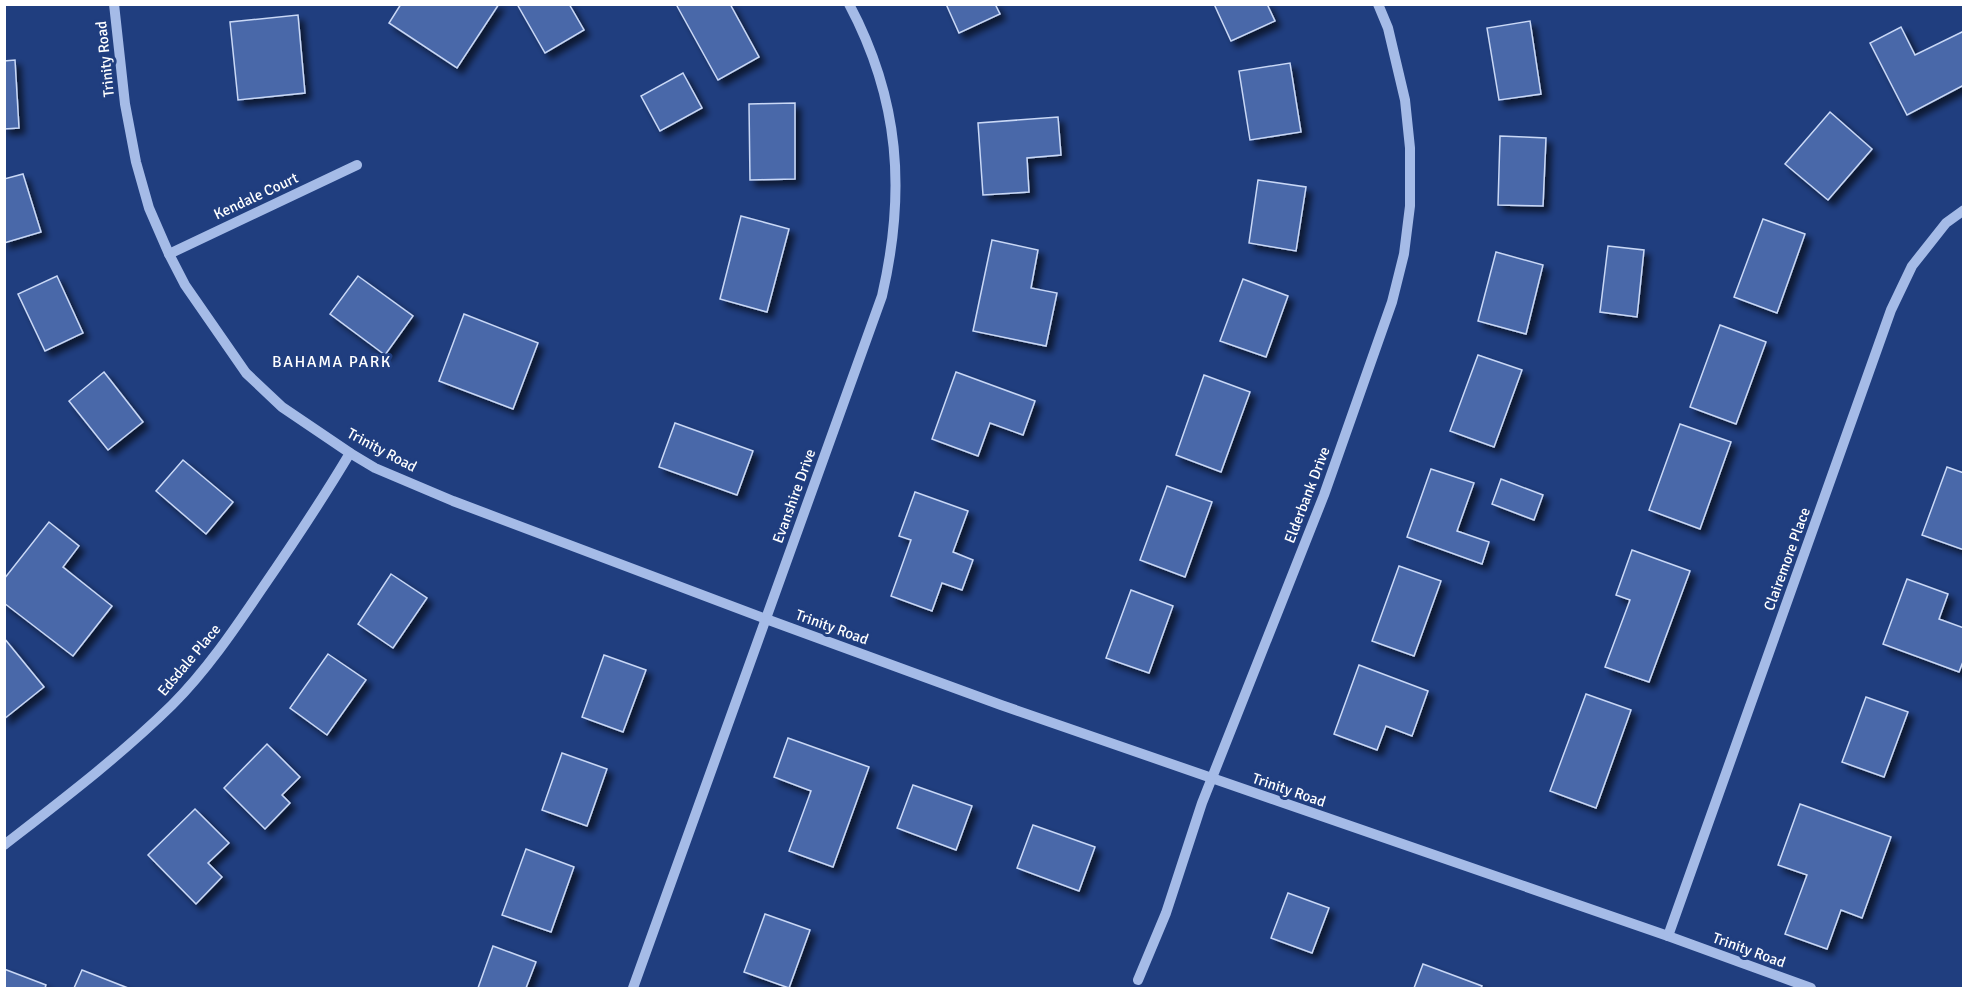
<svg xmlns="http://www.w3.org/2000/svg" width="1968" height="993" viewBox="0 0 1968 993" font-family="Signika,sans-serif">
	<defs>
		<filter id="shadow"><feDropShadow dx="5.5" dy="5.5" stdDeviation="3" flood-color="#0009"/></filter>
	</defs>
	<rect width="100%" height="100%" fill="#203e7f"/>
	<g fill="#4968a9" stroke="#c9d8f6" stroke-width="1.5" filter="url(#shadow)">
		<polygon points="401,4 499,4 457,68 389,23"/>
		<polygon points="517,4 569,4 584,30 545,53"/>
		<polygon points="679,4 730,4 759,57 718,80 677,6"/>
		<polygon points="946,4 995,4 1000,14 959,33"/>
		<polygon points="1214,4 1267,4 1275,21 1231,41"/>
		<polygon points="298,15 305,93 238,100 230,22"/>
		<polygon points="1530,21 1541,94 1499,100 1487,28"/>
		<polygon points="1901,27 1915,55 1964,31 1964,85 1907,115 1870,43"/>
		<polygon points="15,60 19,128 4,129 4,61"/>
		<polygon points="1290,63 1301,132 1250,140 1239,71"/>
		<polygon points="683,73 702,108 660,131 641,96"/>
		<polygon points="795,103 795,179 750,180 749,104"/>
		<polygon points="1830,112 1872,149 1828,200 1785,164"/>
		<polygon points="1058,117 1061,155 1027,158 1029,192 983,195 978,123"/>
		<polygon points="1500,136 1546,138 1543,206 1498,205"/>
		<polygon points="23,174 41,232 4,243 4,179"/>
		<polygon points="1258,180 1306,187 1296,251 1249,243"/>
		<polygon points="741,216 789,229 767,312 720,299"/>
		<polygon points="1763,219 1805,234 1777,313 1734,297"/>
		<polygon points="992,240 1038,250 1031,288 1057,293 1046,346 973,331"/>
		<polygon points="1608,246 1644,250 1637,317 1600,312"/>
		<polygon points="1496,252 1543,265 1526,334 1478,321"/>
		<polygon points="57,276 83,333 45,351 18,294"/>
		<polygon points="358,276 413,316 385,355 330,314"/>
		<polygon points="1243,279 1288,296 1266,357 1220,341"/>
		<polygon points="464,314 538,343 513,409 439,381"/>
		<polygon points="1720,325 1766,342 1736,424 1690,407"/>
		<polygon points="1478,355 1522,370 1494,447 1450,431"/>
		<polygon points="104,372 143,422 108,450 69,401"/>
		<polygon points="956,372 1035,401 1023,435 990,423 978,456 932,439"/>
		<polygon points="1204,375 1250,392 1221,472 1176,455"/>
		<polygon points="675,423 753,451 737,495 659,467"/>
		<polygon points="1680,424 1731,442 1700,529 1649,510"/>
		<polygon points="183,460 233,502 206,534 156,491"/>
		<polygon points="1947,467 1964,473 1964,550 1922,535"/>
		<polygon points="1431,469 1474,483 1457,531 1489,542 1482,564 1407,537"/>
		<polygon points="1501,479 1543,495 1534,520 1492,504"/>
		<polygon points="1167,486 1212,502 1185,577 1140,560"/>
		<polygon points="915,492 968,511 953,552 973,560 962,590 942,583 932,611 891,596 911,540 899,536"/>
		<polygon points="49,522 79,546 63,567 112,606 73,656 4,603 4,579"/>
		<polygon points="1632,550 1690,571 1649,682 1605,667 1630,600 1616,595"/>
		<polygon points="1399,566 1441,581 1414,656 1372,641"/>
		<polygon points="391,574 427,598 393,648 358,624"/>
		<polygon points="1907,579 1948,594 1939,619 1964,628 1964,659 1959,672 1883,644"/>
		<polygon points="1131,590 1173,606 1149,673 1106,658"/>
		<polygon points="4,638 44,687 4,719"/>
		<polygon points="328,654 366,680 327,735 290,708"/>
		<polygon points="604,655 646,670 623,732 582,717"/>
		<polygon points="1359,665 1428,691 1412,736 1386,726 1377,750 1334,734"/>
		<polygon points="1586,694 1631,710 1596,808 1550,791"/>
		<polygon points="1866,697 1908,712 1884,777 1842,762"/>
		<polygon points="788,738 869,767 833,867 789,851 811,791 774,777"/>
		<polygon points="267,744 300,777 282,795 290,803 265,829 224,788"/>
		<polygon points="562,753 607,769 587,826 542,810"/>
		<polygon points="913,785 972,806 956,850 897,828"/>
		<polygon points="1800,804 1891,837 1862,918 1841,910 1827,949 1785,934 1807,875 1778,865"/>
		<polygon points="195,809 229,843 208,863 222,877 196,904 148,855"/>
		<polygon points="1033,825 1095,847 1079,891 1017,868"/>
		<polygon points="526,849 574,867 551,932 502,915"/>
		<polygon points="1288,893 1329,908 1312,953 1271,938"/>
		<polygon points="765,914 810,930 789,988 744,972"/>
		<polygon points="493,946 536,962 526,988 478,988"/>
		<polygon points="1423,964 1482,986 1481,988 1414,988"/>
		<polygon points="4,969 46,985 45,988 4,988"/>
		<polygon points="82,970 128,988 74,988"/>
	</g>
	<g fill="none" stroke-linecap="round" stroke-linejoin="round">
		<g stroke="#a5bbe7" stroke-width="10">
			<polyline points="114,4 125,104 136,162 149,208 169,254 185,285 246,373 282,407 350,453 375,468 453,501 766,619 1001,705 1668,936 1811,988"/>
			<polyline points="169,254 357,165"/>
			<path d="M 4,845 C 62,800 120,756 172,705 C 206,671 234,630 261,590 C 292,545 322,500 350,453"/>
			<polyline points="1668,936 1891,310 1912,266 1946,223 1964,210"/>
			<polyline points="1138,980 1166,913 1202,803 1324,495 1392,302 1404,254 1410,206 1410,148 1405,100 1388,28 1378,4"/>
			<path d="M 633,988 L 882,296 C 906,192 900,100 849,4"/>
		</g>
	</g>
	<g text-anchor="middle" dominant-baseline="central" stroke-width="6" stroke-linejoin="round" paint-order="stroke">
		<g font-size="15" fill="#fff" stroke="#203e7f">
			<text transform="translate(105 59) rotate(-96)">Trinity Road</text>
			<text transform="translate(256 196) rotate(-25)">Kendale Court</text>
			<text transform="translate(382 450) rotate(28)">Trinity Road</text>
			<text transform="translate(1307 495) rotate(-69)">Elderbank Drive</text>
			<text transform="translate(794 496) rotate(-70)">Evanshire Drive</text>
			<text transform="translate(1787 559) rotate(-70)">Clairemore Place</text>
			<text transform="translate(832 627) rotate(20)">Trinity Road</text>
			<text transform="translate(189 660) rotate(-50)">Edsdale Place</text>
			<text transform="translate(1289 790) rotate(19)">Trinity Road</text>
			<text transform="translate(1749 950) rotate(20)">Trinity Road</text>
		</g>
		<g font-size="16" letter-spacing="1.5" fill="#fff" stroke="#203e7f">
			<text x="332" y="362">BAHAMA PARK</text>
		</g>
	</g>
	<rect width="1968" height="993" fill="none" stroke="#ffffff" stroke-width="12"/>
</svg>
